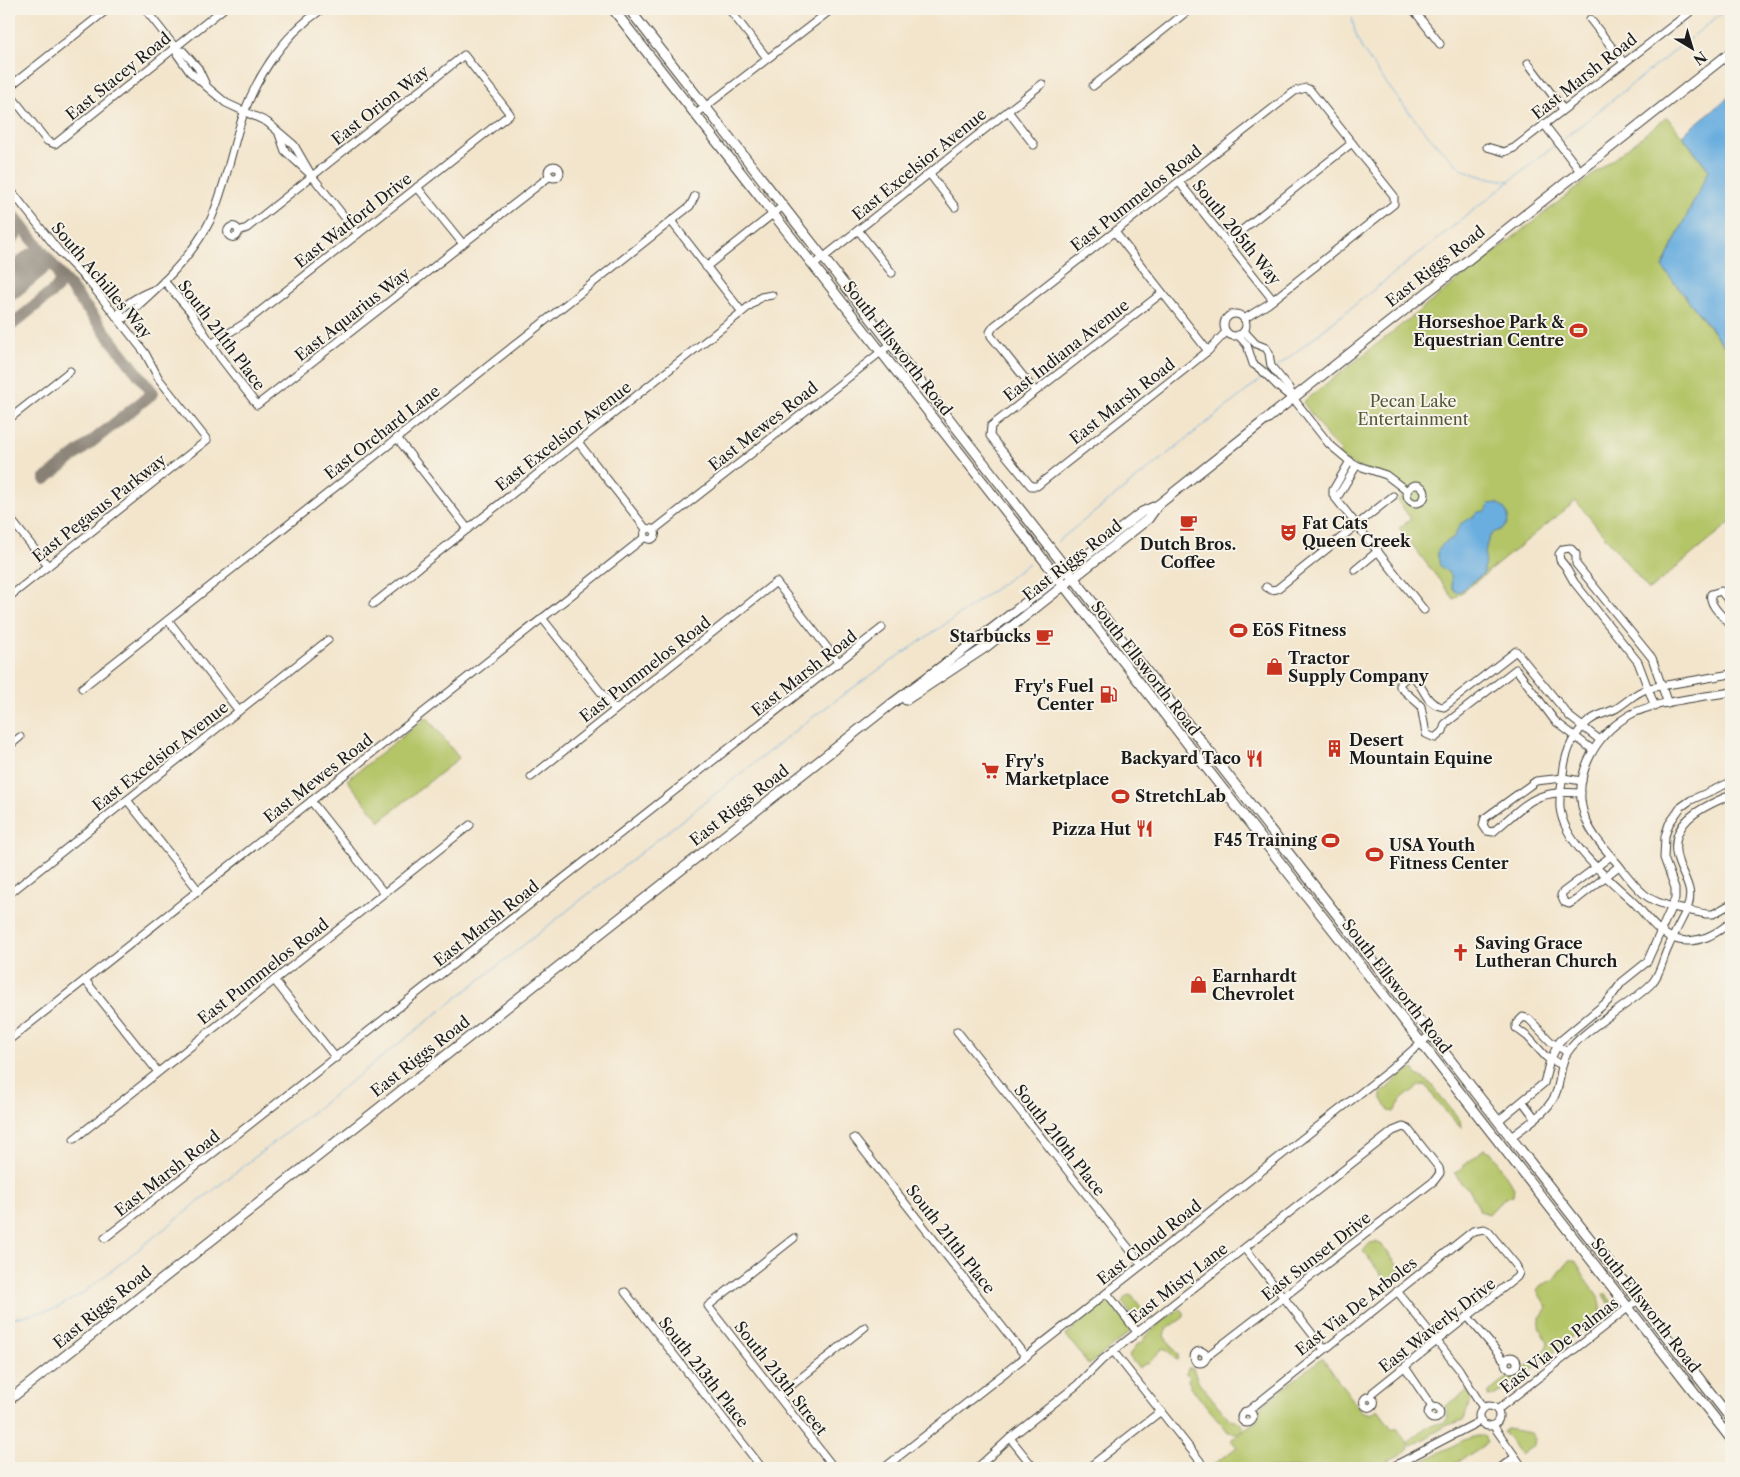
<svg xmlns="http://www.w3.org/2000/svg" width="1740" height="1477" viewBox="0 0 1740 1477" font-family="'Libre Caslon Text',serif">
	<rect width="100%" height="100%" fill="#f7f3e8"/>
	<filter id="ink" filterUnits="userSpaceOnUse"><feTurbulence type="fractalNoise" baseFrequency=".02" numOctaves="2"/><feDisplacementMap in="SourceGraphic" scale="10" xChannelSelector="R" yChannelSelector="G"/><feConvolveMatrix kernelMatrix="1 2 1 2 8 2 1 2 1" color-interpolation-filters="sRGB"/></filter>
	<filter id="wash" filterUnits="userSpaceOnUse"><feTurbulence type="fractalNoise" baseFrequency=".0096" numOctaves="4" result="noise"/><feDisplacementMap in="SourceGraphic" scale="20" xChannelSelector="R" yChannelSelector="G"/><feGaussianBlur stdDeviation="1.12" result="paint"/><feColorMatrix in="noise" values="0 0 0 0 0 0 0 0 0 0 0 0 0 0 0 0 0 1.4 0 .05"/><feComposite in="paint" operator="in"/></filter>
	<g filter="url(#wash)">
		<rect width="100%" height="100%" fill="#f3e5cc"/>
		<g fill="#b4c568" stroke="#687042">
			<path d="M 1667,117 L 1709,170 L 1662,267 L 1731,355 L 1731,522 L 1649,590 L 1576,501 L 1454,599 L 1399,528 L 1411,519 L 1397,500 L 1402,496 C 1384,472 1361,472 1337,456 L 1341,451 L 1329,439 L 1303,402 Z"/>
			<polygon points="427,717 459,758 380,821 347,780"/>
			<polygon points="1414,1069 1416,1074 1429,1082 1460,1120 1461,1128 1437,1102 1426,1085 1419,1086 1402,1099 1394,1112 1389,1111 1381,1097 1381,1094 1399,1077"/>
			<polygon points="1484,1149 1491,1152 1514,1188 1513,1195 1503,1199 1489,1214 1480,1211 1470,1190 1459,1181 1455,1173"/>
			<polygon points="1376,1242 1382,1245 1401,1270 1401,1275 1389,1285 1363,1251 1370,1243"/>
			<path d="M 1569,1260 L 1575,1260 C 1579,1266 1581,1272 1585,1278 C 1592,1289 1603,1298 1601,1312 L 1610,1306 L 1603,1295 L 1605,1293 L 1611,1301 L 1612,1308 L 1592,1325 L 1587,1324 L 1584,1326 C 1573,1337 1499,1399 1488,1397 L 1488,1393 L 1504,1380 L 1519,1374 L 1546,1348 L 1548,1342 L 1539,1327 L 1540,1320 L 1547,1307 L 1537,1291 L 1542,1285 L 1554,1280 Z"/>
			<path d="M 1126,1296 L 1130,1295 C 1136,1298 1140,1308 1146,1313 L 1144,1318 L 1134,1318 L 1122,1302 Z"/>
			<polygon points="1104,1302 1110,1303 1130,1328 1130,1332 1089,1365 1066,1335"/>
			<path d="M 1181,1309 L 1184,1312 L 1184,1317 L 1166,1330 L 1164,1336 L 1178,1354 L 1178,1359 L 1176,1360 L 1168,1350 L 1163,1348 L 1151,1361 L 1138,1368 L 1129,1356 L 1136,1345 L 1144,1341 C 1145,1333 1173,1312 1181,1309 Z"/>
			<path d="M 1322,1358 L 1361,1411 L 1371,1414 L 1378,1410 L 1393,1430 L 1397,1428 L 1407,1443 L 1426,1427 L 1445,1422 L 1448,1417 L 1446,1406 L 1467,1391 L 1473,1400 L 1469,1404 L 1464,1420 L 1448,1425 L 1412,1446 L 1408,1444 L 1408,1450 L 1376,1468 L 1209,1468 L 1237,1447 L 1231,1440 L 1239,1433 L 1228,1432 C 1218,1418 1193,1394 1188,1380 L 1190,1378 L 1186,1374 L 1188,1368 L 1193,1368 L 1198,1381 L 1229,1419 L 1236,1420 L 1244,1427 L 1240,1432 L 1257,1421 L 1259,1408 Z"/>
			<polygon points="1507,1429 1531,1433 1535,1439 1534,1445 1521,1455 1503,1432"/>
			<polygon points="1477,1436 1484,1436 1487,1443 1463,1459 1442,1468 1409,1468 1464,1440"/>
		</g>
		<g fill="#6aaedf" stroke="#43657e">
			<polygon points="1731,95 1731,354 1662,267 1709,170 1682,135"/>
			<path d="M 1496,503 C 1506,507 1513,518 1504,528 C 1500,531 1494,531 1491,535 C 1484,544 1485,564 1484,573 L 1461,591 L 1456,592 L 1452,587 L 1451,575 L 1440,566 L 1437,552 L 1443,544 L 1454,537 L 1460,524 L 1473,517 L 1478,512 L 1486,511 L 1489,504 Z"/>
		</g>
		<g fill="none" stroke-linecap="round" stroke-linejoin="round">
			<g stroke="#6aaedf" stroke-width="1">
				<path d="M 1352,18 C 1354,28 1356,38 1361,47 C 1375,71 1443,159 1465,170 C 1479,177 1495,179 1510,181"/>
				<polyline points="1561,141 1727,9"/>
				<polyline points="1277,367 1555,145"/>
				<polyline points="1057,542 1264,377"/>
				<path d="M 9,1319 L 55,1309 L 83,1293 L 805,723 C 878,667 957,620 1029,563"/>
			</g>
			<g stroke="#888074" stroke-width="12">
				<polyline points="16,218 153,393 45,479"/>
				<path d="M 9,241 C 17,235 22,229 16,219"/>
				<polyline points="9,327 57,288 60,282 58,271"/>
			</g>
			<polyline stroke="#888074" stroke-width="32" points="9,284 35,263"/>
		</g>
	</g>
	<g filter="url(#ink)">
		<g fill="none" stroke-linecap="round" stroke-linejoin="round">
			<defs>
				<g id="minor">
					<polyline points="145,9 178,51"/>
					<polyline points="729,9 767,58"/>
					<polyline points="1413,9 1440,44"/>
					<polyline points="1680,9 1685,15"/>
					<polyline points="1590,19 1624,63"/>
					<polygon points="179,51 183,51 198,68 207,87 190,72 177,54"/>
					<polyline points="1528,63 1563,109"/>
					<polyline points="1093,86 1190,9"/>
					<polyline points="9,87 108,9"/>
					<polyline points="207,87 226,103 267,122 294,145 312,176 358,234"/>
					<polyline points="9,93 47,141 55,144 223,9"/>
					<polyline points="1008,111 1034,145"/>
					<polyline points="696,114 832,9"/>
					<polyline points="1544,124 1580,171"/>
					<polyline points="279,134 285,151 312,176"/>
					<polyline points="1487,147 1504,152 1514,148 1694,9"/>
					<circle cx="554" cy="172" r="6"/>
					<polyline points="929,173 955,207"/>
					<polyline points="1179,182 1273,300"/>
					<polyline points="417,187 463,244"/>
					<polyline points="9,188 58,250 90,283 145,353 159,379 207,440 9,597"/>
					<polyline points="671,221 742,312"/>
					<circle cx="233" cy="232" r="5.5"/>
					<polyline points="858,230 892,273"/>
					<polyline points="1115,232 1208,351"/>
					<polyline points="1227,242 1352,143"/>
					<polyline points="814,265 1042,84"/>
					<polyline points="706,267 783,206"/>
					<polyline points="164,281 190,311 220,357 257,405 550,176"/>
					<path d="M 153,290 C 141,295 121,304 117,318 L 124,318 C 157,289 191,259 211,219 C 224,190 230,158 239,128 C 253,81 281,37 322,9"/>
					<polyline points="1162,293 991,426 990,436 1031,486 1037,486 1208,351 1226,332"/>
					<circle cx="1235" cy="325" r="11"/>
					<polyline points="1244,331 1256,344 1266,348 1269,353 1271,366 1289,388 1293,398 1329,444 1353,464 1386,475 1407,491"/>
					<path d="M 1238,335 L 1247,345 L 1253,364 C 1269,373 1276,389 1293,398"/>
					<polyline points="211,344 245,323 510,114 464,55 247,228 239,231"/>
					<polyline points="1035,391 991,336 990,332 994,326 1295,91 1306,88 1310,90 1394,196 1394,204 1268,304 1244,319"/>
					<polyline points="9,419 70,371"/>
					<polyline points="397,438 468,529"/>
					<polyline points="578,442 646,529"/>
					<polyline points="1350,461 1333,490 1333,495 1424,610"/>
					<circle cx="1416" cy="494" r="9"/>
					<polyline points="1337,498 1357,465"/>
					<polyline points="9,517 48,566"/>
					<circle cx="650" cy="534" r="5.5"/>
					<polyline points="654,530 891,344"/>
					<polyline points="1355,570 1378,551"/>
					<polyline points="1266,587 1271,590 1277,589 1393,496"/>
					<polyline points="373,604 742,312 761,297 772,295"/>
					<path d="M 1731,604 L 1721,591 L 1711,594 C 1708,605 1724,617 1731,626"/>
					<polyline points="542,618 615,710"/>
					<polyline points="168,620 239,711"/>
					<path d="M 1731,674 L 1649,688 C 1636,692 1628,701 1617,708 C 1608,713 1598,714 1589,721 C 1573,734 1565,754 1563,774 C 1562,785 1559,796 1560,808 C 1564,842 1604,875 1628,897 C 1646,912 1654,934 1679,940 C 1699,944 1716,934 1731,922"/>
					<polyline points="82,688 690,206 695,196"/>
					<path d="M 1731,692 C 1704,697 1650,702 1628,716 C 1593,737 1570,780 1586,820 C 1593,837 1606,850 1617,863 C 1626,874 1636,889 1648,897 C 1663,907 1688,910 1706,914 L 1713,914 L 1731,904"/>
					<polyline points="1655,707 1638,662 1574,582 1565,566 1560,560 1559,554 1563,549 1570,548 1576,554 1576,564 1652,658 1668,704"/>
					<polyline points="9,746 20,737"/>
					<path d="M 1593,750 L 1555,721 L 1516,669 L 1445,724 L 1443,731 L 1435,738 L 1426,734 L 1421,706 L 1400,687 L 1400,683 L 1407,677 L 1412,676 C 1425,686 1424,705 1444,707 L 1516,651 L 1570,717 L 1600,740"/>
					<polyline points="531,777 776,582 839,663"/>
					<path d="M 1581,793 C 1533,789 1527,804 1493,832 L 1487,831 L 1483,825 L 1485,818 L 1536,781 L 1563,778 L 1582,781"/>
					<polyline points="127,800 199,891"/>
					<polyline points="311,801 384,893"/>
					<polyline points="1611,856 1563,892 1561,895 1564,902 1569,904 1576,900 1619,866"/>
					<polyline points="9,894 328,640"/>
					<polyline points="85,980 158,1072"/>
					<polyline points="274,980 336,1058"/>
					<polyline points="957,1031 1142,1265"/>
					<polyline points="9,1040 645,537"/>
					<polyline points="1562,1065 1546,1057 1528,1037 1516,1028 1516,1024 1523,1017 1529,1019 1551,1042 1567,1052"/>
					<polyline points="1523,1102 1535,1118"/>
					<polyline points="1498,1121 1544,1083 1550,1060 1560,1041 1608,1001 1622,982 1647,962 1675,899 1675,888 1664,858 1665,836 1669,824 1681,807 1691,800 1731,782"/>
					<polyline points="854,1138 1026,1357"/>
					<path d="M 1510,1138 C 1527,1124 1551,1111 1557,1090 C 1561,1078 1560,1064 1567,1053 C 1583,1028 1630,1006 1652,983 C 1661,973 1662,960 1668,948 C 1673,936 1680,923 1686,911 C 1695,892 1686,882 1679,864 C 1664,824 1701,807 1731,795"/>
					<polyline points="74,1139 470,825"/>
					<polyline points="105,1238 882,628"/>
					<polyline points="794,1238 708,1306 834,1468"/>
					<polyline points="1245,1248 1324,1349"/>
					<polyline points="1397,1291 1459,1369 1483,1408"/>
					<polyline points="625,1292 762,1468"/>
					<polyline points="1107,1293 1137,1332"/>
					<polyline points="1468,1317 1505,1361"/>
					<polyline points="1113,1351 1200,1461 1203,1468"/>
					<circle cx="1200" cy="1357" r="6"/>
					<circle cx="1511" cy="1363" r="6"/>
					<polyline points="1405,1367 1432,1407"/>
					<polyline points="778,1396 865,1327"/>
					<circle cx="1369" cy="1402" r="5.5"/>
					<circle cx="1489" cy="1416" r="10"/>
					<circle cx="1434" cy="1413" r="6"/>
					<polyline points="1497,1410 1638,1300"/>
					<polyline points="1248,1411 1473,1231 1484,1229 1488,1231 1516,1265 1519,1273 1517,1277 1373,1392 1371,1397"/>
					<circle cx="1247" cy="1417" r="6"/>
					<polyline points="1493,1425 1523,1468"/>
					<polyline points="1010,1438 1034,1468"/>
					<polyline points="884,1468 1391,1069 1430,1035"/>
					<polyline points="977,1468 1010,1438 1077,1385 1102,1360 1393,1131 1403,1127 1408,1129 1439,1168 1440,1173 1434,1181 1206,1357"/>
					<polyline points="1088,1468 1161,1411"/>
					<polyline points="1390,1468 1480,1421"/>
					<polyline points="1500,1468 1515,1457"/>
				</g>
				<g id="major">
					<polyline points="613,9 1731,1439"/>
					<polyline points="629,9 1731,1419"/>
					<polyline points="906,700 986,647 1148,519 1158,505"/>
					<polyline points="9,1400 890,705 993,628 1142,512 1158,505 1731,52"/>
				</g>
			</defs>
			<use href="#minor" stroke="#3c3a36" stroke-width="9"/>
			<use href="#major" stroke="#3c3a36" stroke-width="11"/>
			<use href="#minor" stroke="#fff" stroke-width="7"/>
			<use href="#major" stroke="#fff" stroke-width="9"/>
		</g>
	</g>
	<defs>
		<symbol id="stadium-bare" viewBox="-9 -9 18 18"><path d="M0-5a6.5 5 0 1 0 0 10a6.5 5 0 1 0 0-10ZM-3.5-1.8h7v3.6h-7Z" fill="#c8321e" stroke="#f7f3e8" stroke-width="2.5" paint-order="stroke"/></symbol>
		<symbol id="cafe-bare" viewBox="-9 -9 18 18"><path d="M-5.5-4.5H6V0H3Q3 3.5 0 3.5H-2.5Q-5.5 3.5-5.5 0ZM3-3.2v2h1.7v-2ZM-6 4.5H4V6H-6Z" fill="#c8321e" stroke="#f7f3e8" stroke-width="2.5" paint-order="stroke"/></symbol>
		<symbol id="theatre-bare" viewBox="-9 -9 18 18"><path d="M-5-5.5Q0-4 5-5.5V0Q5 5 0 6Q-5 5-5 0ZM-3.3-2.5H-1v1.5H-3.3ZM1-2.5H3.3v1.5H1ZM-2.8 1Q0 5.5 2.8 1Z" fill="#c8321e" stroke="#f7f3e8" stroke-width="2.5" paint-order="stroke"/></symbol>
		<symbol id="shop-bare" viewBox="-9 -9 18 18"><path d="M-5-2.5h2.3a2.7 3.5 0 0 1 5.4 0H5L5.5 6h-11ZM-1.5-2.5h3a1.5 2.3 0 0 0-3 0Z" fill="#c8321e" stroke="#f7f3e8" stroke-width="2.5" paint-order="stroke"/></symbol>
		<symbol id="fuel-bare" viewBox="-9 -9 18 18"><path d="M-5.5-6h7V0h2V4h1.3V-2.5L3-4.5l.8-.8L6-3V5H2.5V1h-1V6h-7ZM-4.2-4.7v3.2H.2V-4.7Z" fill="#c8321e" stroke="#f7f3e8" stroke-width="2.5" paint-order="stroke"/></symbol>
		<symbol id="building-bare" viewBox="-9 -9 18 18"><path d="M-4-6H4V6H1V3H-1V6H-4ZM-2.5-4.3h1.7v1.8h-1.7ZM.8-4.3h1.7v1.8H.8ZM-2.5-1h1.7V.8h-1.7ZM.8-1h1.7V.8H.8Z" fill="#c8321e" stroke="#f7f3e8" stroke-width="2.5" paint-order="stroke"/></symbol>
		<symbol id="restaurant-bare" viewBox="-9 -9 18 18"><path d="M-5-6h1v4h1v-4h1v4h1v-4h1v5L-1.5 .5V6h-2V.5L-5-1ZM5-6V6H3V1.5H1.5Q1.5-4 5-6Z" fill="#c8321e" stroke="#f7f3e8" stroke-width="2.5" paint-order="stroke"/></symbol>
		<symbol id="supermarket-bare" viewBox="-9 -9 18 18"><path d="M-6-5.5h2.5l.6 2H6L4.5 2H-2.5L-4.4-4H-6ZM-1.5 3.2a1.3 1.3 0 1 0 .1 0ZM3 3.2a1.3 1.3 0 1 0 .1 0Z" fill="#c8321e" stroke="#f7f3e8" stroke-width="2.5" paint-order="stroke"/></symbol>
		<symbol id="church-bare" viewBox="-9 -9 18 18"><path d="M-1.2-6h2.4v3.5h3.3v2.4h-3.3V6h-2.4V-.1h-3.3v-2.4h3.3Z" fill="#c8321e" stroke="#f7f3e8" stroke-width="2.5" paint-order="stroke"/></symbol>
	</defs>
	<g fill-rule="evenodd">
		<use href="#stadium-bare" x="1566" y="318" width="25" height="25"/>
		<use href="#cafe-bare" x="1176" y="510" width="25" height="25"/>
		<use href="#theatre-bare" x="1276" y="520" width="25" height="25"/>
		<use href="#stadium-bare" x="1226" y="618" width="25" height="25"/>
		<use href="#cafe-bare" x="1032" y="624" width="25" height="25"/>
		<use href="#shop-bare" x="1262" y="654" width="25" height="25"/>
		<use href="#fuel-bare" x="1096" y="682" width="25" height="25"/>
		<use href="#building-bare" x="1322" y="736" width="25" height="25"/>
		<use href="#restaurant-bare" x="1242" y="746" width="25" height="25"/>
		<use href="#supermarket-bare" x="978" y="758" width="25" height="25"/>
		<use href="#stadium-bare" x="1108" y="784" width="25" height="25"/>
		<use href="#restaurant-bare" x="1132" y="816" width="25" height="25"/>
		<use href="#stadium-bare" x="1318" y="828" width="25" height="25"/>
		<use href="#stadium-bare" x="1362" y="842" width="25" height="25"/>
		<use href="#church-bare" x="1448" y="940" width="25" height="25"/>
		<use href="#shop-bare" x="1186" y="972" width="25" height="25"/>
	</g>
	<g text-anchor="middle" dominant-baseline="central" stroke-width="4" stroke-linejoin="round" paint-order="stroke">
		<g font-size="16" fill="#1c1c1c" stroke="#f7f3e8">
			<text transform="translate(118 76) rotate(-39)">East Stacey Road</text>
			<text transform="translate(1584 76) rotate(-38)">East Marsh Road</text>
			<text transform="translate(380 105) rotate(-38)">East Orion Way</text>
			<text transform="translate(919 164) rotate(-39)">East Excelsior Avenue</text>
			<text transform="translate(1136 198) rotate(-38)">East Pummelos Road</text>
			<text transform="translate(353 220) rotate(-38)">East Watford Drive</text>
			<text transform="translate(1237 232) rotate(51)">South 205th Way</text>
			<text transform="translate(1435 266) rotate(-38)">East Riggs Road</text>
			<text transform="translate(102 280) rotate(50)">South Achilles Way</text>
			<text transform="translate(352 314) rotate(-38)">East Aquarius Way</text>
			<text transform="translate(222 335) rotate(53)">South 211th Place</text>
			<text transform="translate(898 348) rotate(52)">South Ellsworth Road</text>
			<text transform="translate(1066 350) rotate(-38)">East Indiana Avenue</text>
			<text transform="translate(1122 401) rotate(-38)">East Marsh Road</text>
			<text transform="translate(763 426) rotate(-38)">East Mewes Road</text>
			<text transform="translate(382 432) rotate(-38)">East Orchard Lane</text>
			<text transform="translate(563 436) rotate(-38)">East Excelsior Avenue</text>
			<text transform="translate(99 508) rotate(-38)">East Pegasus Parkway</text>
			<text transform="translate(1072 560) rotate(-38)">East Riggs Road</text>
			<text transform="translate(1146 668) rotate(52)">South Ellsworth Road</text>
			<text transform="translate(645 669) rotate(-38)">East Pummelos Road</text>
			<text transform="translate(804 673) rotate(-38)">East Marsh Road</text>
			<text transform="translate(160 756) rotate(-38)">East Excelsior Avenue</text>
			<text transform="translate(318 778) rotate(-38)">East Mewes Road</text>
			<text transform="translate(739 805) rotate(-38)">East Riggs Road</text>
			<text transform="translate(486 923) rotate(-38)">East Marsh Road</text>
			<text transform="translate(263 971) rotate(-38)">East Pummelos Road</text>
			<text transform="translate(1397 986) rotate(52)">South Ellsworth Road</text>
			<text transform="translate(420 1056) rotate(-38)">East Riggs Road</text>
			<text transform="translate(1060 1140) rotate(52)">South 210th Place</text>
			<text transform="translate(167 1173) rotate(-38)">East Marsh Road</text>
			<text transform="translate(951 1239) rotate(52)">South 211th Place</text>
			<text transform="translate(1149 1242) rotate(-38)">East Cloud Road</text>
			<text transform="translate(1316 1256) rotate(-38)">East Sunset Drive</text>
			<text transform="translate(1178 1283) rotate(-38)">East Misty Lane</text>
			<text transform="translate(1646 1305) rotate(52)">South Ellsworth Road</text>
			<text transform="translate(1356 1306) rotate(-38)">East Via De Arboles</text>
			<text transform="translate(102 1307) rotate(-39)">East Riggs Road</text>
			<text transform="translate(1437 1325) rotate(-38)">East Waverly Drive</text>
			<text transform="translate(1559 1345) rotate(-38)">East Via De Palmas</text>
			<text transform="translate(704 1372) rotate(52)">South 213th Place</text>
			<text transform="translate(781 1378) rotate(52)">South 213th Street</text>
		</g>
		<g font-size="16" font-weight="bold" fill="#1c1c1c" stroke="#f7f3e8" text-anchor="start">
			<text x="1564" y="322" text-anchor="end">Horseshoe Park &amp;<tspan x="1564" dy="18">Equestrian Centre</tspan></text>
			<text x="1302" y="523">Fat Cats<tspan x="1302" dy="18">Queen Creek</tspan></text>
			<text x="1188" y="544" text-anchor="middle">Dutch Bros.<tspan x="1188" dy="18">Coffee</tspan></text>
			<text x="1252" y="630">EōS Fitness</text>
			<text x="1031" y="636" text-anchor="end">Starbucks</text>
			<text x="1288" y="658">Tractor<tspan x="1288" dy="18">Supply Company</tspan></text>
			<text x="1094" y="686" text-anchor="end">Fry's Fuel<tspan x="1094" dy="18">Center</tspan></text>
			<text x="1349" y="740">Desert<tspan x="1349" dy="18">Mountain Equine</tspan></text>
			<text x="1241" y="758" text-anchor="end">Backyard Taco</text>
			<text x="1005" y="761">Fry's<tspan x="1005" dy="18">Marketplace</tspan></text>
			<text x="1135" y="796">StretchLab</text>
			<text x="1131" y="829" text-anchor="end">Pizza Hut</text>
			<text x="1317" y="840" text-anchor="end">F45 Training</text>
			<text x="1389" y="845">USA Youth<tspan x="1389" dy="18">Fitness Center</tspan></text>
			<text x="1475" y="943">Saving Grace<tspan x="1475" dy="18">Lutheran Church</tspan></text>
			<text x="1212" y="976">Earnhardt<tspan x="1212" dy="18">Chevrolet</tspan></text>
		</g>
		<g font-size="16" fill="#515737" stroke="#f7f3e8">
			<text x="1413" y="401">Pecan Lake<tspan x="1413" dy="18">Entertainment</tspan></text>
		</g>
	</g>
	<rect width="1740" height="1477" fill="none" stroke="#f7f3e8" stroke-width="30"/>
	<g transform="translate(1692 48) rotate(142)" stroke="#f7f3e8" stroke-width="4" paint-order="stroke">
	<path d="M0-4L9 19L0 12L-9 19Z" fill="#1c1c1c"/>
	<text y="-8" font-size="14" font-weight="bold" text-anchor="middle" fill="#1c1c1c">N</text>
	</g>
</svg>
